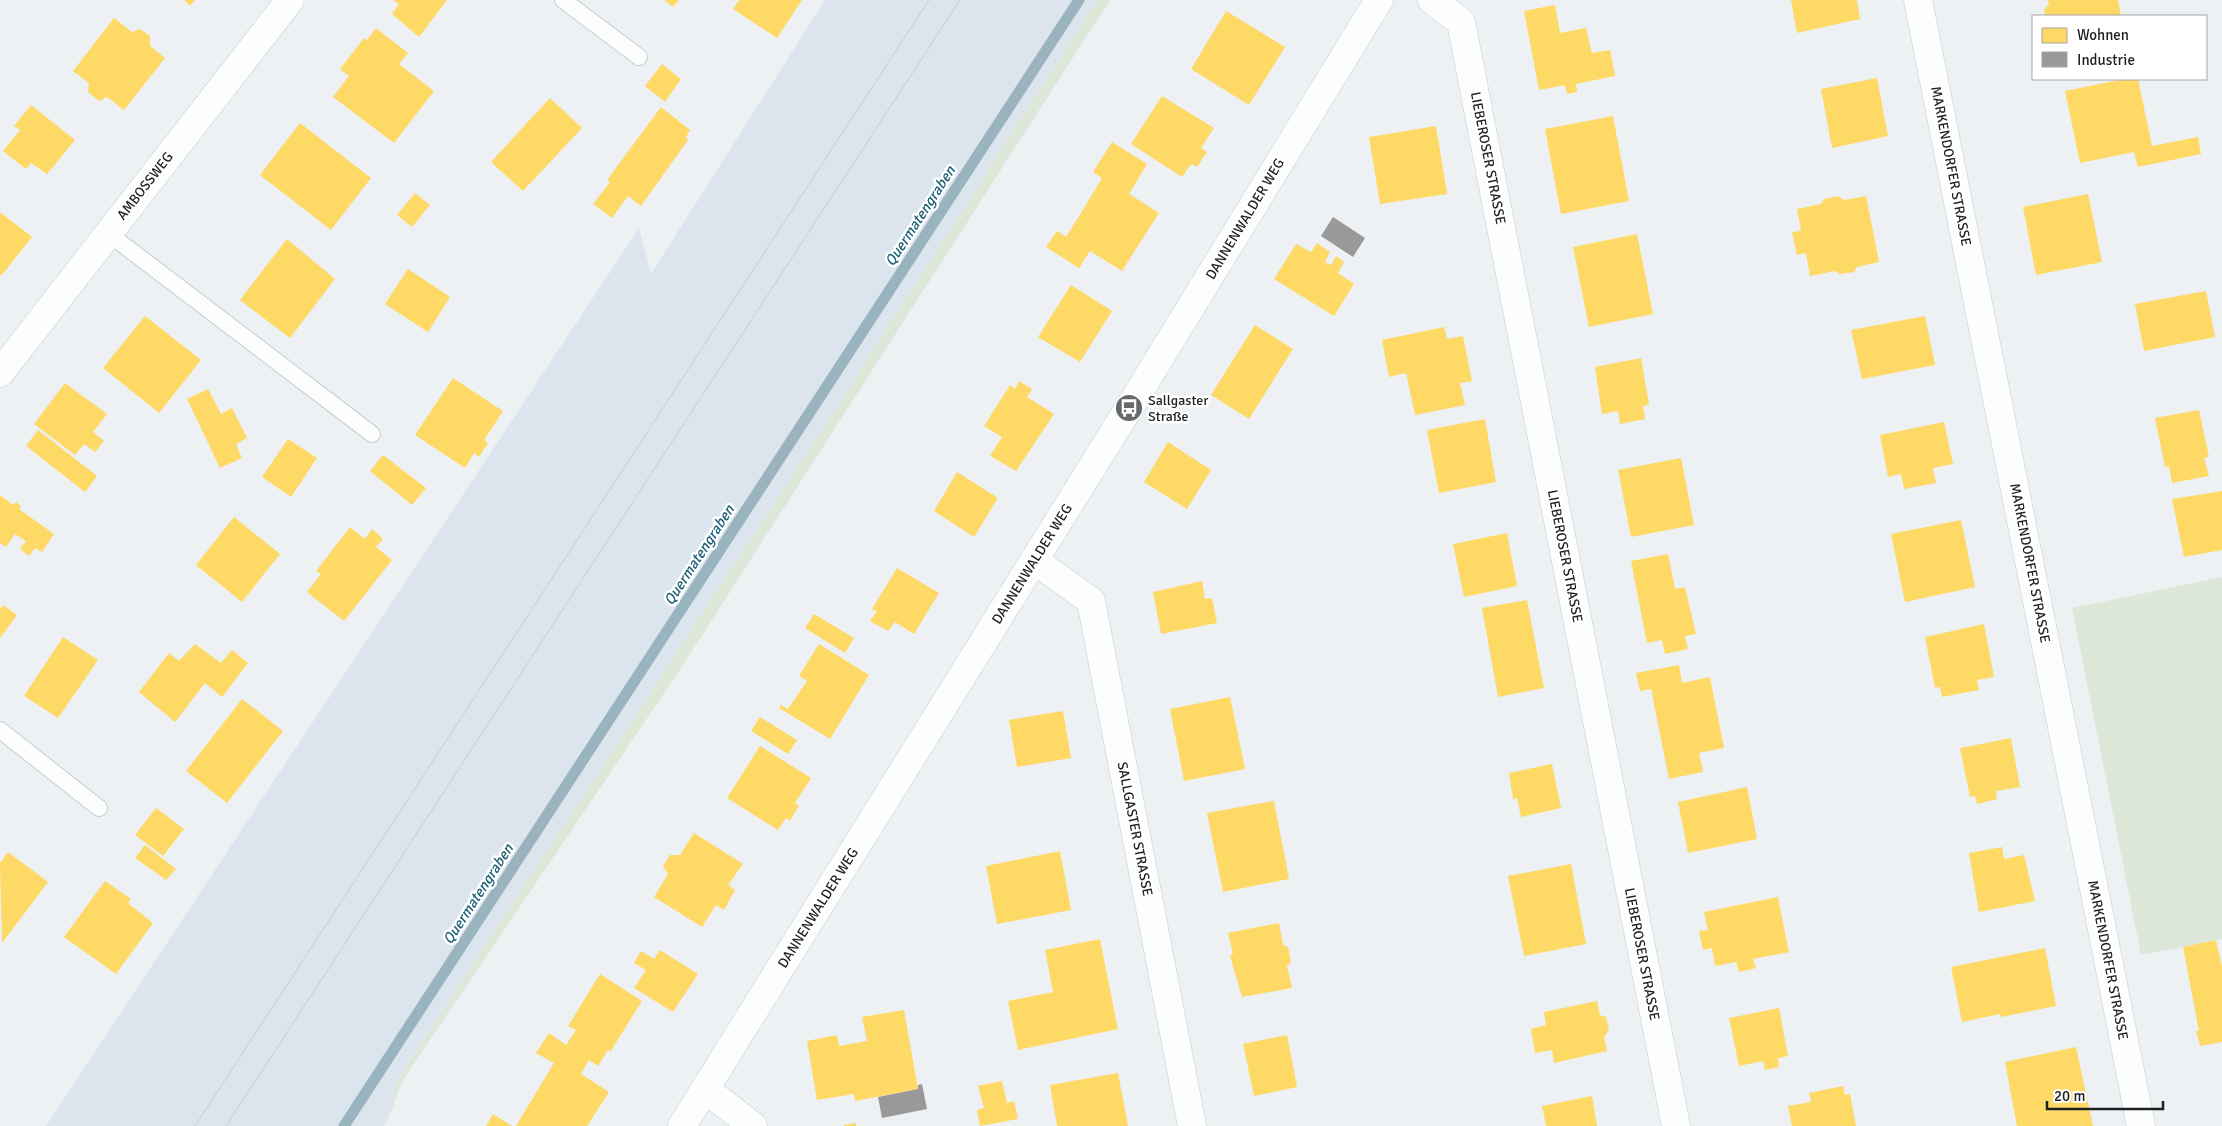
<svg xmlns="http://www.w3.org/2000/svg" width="2222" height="1126" viewBox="0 0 2222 1126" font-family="Signika,sans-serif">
	<rect width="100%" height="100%" fill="#edf1f4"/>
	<polygon fill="#dce5ed" points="825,0 1097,0 816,439 396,1082 388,1119 384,1126 46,1126 639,228 651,274"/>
	<g fill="#dde7d7">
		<polygon points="1097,0 1110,0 681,668 403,1080 388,1119 396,1082 816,439"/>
		<polygon points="2222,577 2222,939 2141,955 2072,608"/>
	</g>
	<g fill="#ffd966">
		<polygon points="184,0 195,0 190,6"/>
		<polygon points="393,0 447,0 419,37 392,14 399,4"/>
		<polygon points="664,0 679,0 673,7"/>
		<polygon points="739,0 802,0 777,38 733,9"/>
		<polygon points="1791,0 1857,0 1860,19 1797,33"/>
		<polygon points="2048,0 2118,0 2121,16 2045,16 2044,10 2049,4"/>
		<polygon points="1555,5 1560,33 1586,28 1592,53 1610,50 1615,76 1576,84 1577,92 1567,94 1565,85 1539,90 1524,11"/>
		<polygon points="1226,11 1285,47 1249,105 1191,69"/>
		<polygon points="114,18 132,32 140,29 150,36 150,46 165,58 124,110 107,97 99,101 88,92 89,83 73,71"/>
		<polygon points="376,28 408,53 399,64 434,91 394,143 333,97 349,76 340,69 364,38 367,40"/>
		<polygon points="662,64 681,79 665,102 645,86"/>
		<polygon points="1877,78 1888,136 1832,148 1821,89"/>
		<polygon points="2124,79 2138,79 2152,146 2198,137 2201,154 2138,167 2134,152 2080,163 2065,91"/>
		<polygon points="1162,96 1214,128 1201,148 1207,152 1197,167 1191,164 1182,177 1131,144"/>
		<polygon points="550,98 582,128 523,191 491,162"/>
		<polygon points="31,105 75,140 47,174 31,163 26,169 3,151 20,130 14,126"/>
		<polygon points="661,107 690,130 686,137 688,140 641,206 628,196 612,218 593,204 610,182 607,180"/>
		<polygon points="1613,116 1629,201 1561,214 1545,129"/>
		<polygon points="300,123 371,178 331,230 260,175"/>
		<polygon points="1436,126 1447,194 1380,204 1369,137"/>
		<polygon points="1112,142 1147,164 1129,194 1159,213 1122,271 1090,251 1079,268 1046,247 1057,231 1066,237 1084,208 1102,178 1093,172"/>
		<polygon points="415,193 430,205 412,227 397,215"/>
		<polygon points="2088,194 2102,262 2036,275 2023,207"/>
		<polygon points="1838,196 1844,200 1866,196 1879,262 1857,267 1854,272 1840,274 1835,271 1810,276 1806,253 1797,255 1792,232 1801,231 1797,209 1821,204 1824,199"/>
		<polygon points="0,212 32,237 1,276 0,275"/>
		<polygon points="1637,234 1653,314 1589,327 1573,247"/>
		<polygon points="287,239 335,279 290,338 240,300"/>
		<polygon points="1317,243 1330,252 1325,262 1331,265 1336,256 1344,262 1338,273 1354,284 1334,316 1274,279 1296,244 1311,252"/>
		<polygon points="408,269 450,297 428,332 385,304"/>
		<polygon points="1071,285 1112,311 1080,362 1038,337"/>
		<polygon points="2206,291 2215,337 2144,351 2135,304"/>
		<polygon points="145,316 201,360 159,413 103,368"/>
		<polygon points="1925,316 1935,365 1862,379 1851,330"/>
		<polygon points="1255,325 1293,349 1249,419 1211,395"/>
		<polygon points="1444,327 1447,339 1463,336 1472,381 1460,383 1465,405 1415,415 1406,373 1389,377 1382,340"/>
		<polygon points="1641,358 1649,404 1643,406 1645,419 1620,424 1618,411 1602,414 1595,367"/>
		<polygon points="453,378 503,411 484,440 488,443 479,457 474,453 465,468 415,435"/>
		<polygon points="1019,381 1032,389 1027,397 1054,414 1016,471 990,456 1002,437 984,426 1010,385 1015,389"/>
		<polygon points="65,383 107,414 93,432 104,441 95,452 84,444 75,455 34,424"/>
		<polygon points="208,389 221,414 232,408 247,438 236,444 242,458 220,468 187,399"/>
		<polygon points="2199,410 2209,457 2204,458 2209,476 2172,483 2169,466 2165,467 2155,418"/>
		<polygon points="1485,419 1496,482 1439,493 1427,430"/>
		<polygon points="1944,422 1953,464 1933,468 1936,483 1904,489 1901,474 1888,477 1880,435"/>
		<polygon points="38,430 97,476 85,492 26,446"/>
		<polygon points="288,439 317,458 291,497 262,477"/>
		<polygon points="1168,442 1211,470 1187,509 1144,482"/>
		<polygon points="383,455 426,488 412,505 370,471"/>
		<polygon points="1681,458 1694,525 1631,537 1618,470"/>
		<polygon points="957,472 998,498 974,537 934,511"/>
		<polygon points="2222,491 2222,550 2184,557 2172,499"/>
		<polygon points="0,495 13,505 16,502 21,506 19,509 54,534 42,552 35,548 29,556 20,549 26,541 15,534 6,547 0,543"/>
		<polygon points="234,517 280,554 242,602 196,565"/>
		<polygon points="1961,520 1975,587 1905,602 1891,534"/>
		<polygon points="350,527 365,539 372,529 383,539 376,547 392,560 344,621 307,592 321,574 316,571"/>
		<polygon points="1507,533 1517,586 1464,597 1453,544"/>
		<polygon points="1668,554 1675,589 1685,587 1696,634 1685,636 1688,649 1665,654 1662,640 1647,643 1631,561"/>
		<polygon points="897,568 939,593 914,634 895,622 888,631 870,621 877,611 872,609"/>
		<polygon points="1202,581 1205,599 1212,598 1217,623 1161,634 1153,592"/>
		<polygon points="1527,600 1544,688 1498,697 1482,608"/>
		<polygon points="3,605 17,615 0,638 0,609"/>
		<polygon points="814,614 854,638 845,653 805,628"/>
		<polygon points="1984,624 1994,677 1977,680 1979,690 1942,697 1940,687 1935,688 1925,637"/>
		<polygon points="63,637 98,660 58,718 24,696"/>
		<polygon points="195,644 221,663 232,650 248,663 222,697 205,683 175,722 139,692 169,653 179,661"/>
		<polygon points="819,644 869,675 830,739 779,708 781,705 788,709 807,681 799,676"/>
		<polygon points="1679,665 1682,683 1710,677 1724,748 1699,753 1703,772 1669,779 1651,689 1640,691 1636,673"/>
		<polygon points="1230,697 1245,769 1184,781 1170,709"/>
		<polygon points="242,699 283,731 227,803 186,771"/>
		<polygon points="1063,711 1071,758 1017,767 1009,720"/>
		<polygon points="760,717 797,740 788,754 751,731"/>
		<polygon points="2011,738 2020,787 1996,791 1997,799 1977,804 1975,796 1970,797 1960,748"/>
		<polygon points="760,746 811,778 795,803 799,806 790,821 786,818 778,830 727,798"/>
		<polygon points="1552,764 1561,808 1521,817 1517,798 1513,799 1509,773"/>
		<polygon points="1747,787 1757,839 1688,853 1678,802"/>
		<polygon points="1274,801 1289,879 1223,892 1207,813"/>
		<polygon points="156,808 184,829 163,856 135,835"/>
		<polygon points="694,833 743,864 728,885 735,890 724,910 716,905 702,927 654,897 668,874 663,866 670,855 680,855"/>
		<polygon points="145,845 176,869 166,880 135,858"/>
		<polygon points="2002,847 2004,859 2024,855 2035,901 1979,912 1969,853"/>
		<polygon points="1060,851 1071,910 997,924 986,866"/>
		<polygon points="8,852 48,882 2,943 0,863"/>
		<polygon points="1571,864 1586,944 1524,956 1508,876"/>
		<polygon points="105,881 131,899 128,903 153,923 116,974 64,937"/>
		<polygon points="1778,897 1789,952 1753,959 1756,968 1739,972 1736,962 1715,966 1712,948 1703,950 1699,931 1708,930 1704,912"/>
		<polygon points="1279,923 1283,945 1288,947 1291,962 1287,966 1292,988 1242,997 1230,956 1233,953 1228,933"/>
		<polygon points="1100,939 1118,1029 1018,1050 1008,1001 1053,992 1045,950"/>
		<polygon points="2216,940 2222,967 2222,1042 2200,1046 2196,1031 2199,1031 2183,947"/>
		<polygon points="2045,948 2056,1006 2001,1017 2000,1014 1962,1022 1951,967"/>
		<polygon points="660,950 698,974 673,1012 634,988 646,970 634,963 641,951 654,959"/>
		<polygon points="600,974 642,1001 610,1052 608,1050 598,1066 589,1060 581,1074 609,1092 587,1126 516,1126 554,1063 536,1053 549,1033 566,1045 576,1030 568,1026"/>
		<polygon points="1597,1001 1600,1015 1606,1017 1609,1030 1604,1037 1607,1051 1554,1063 1552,1050 1535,1053 1531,1029 1546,1025 1544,1012"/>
		<polygon points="1779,1008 1788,1056 1778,1058 1779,1067 1765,1070 1763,1061 1739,1066 1729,1018"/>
		<polygon points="904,1010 918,1089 855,1101 854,1094 817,1100 807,1041 837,1035 839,1046 867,1041 862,1017"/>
		<polygon points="1287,1035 1297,1087 1254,1096 1243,1044"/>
		<polygon points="2076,1047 2093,1126 2017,1126 2005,1062"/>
		<polygon points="1118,1073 1128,1126 1057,1126 1050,1085"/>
		<polygon points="1002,1081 1007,1103 1014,1101 1018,1119 980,1126 977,1110 984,1108 978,1086"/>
		<polygon points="1843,1086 1845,1095 1850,1094 1856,1126 1792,1126 1788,1106 1811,1102 1809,1093"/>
		<polygon points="1592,1096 1597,1126 1546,1126 1542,1106"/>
		<polygon points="493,1114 512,1126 486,1126"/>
		<polygon points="856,1123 856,1126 844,1126 844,1125"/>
	</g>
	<g fill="#999">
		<polygon points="1333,217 1365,238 1353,257 1321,236"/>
		<polygon points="922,1084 927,1109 882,1118 878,1097 918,1089 918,1085"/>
	</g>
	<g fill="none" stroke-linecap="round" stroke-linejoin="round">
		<polyline stroke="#99b3bf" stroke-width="11" points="344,1126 1079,0"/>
		<defs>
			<g id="lane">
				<polyline points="563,0 639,57"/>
				<polyline points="109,234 372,434"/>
				<polyline points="0,730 99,808"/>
			</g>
			<g id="street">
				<polyline points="1432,0 1461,22 1676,1126"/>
				<polyline points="1918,0 2141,1126"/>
				<polyline points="0,373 290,0"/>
				<polyline points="1034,560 1091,601 1192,1126"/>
				<polyline points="705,1089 753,1126"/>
				<polyline points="682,1126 1129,408 1379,0"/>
			</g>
		</defs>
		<use href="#lane" stroke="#c9ccce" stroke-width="18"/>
		<use href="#street" stroke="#c9ccce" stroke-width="29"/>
		<use href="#lane" stroke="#fcfdfd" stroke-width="16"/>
		<use href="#street" stroke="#fcfdfd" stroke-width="28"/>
		<g stroke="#cacbcc" stroke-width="1">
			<polyline points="195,1126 929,0"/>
			<polyline points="226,1126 960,0"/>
		</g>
	</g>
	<defs>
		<symbol id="bus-disc" viewBox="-11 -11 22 22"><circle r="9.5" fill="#66696c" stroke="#fff"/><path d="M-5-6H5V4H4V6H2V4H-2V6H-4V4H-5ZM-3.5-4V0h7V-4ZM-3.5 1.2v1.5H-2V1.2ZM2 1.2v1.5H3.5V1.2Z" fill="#fff"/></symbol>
	</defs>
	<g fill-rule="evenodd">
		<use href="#bus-disc" x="1113" y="392" width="32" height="32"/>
	</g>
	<g text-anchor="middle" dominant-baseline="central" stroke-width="5" stroke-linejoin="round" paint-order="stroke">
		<g font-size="14" fill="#1d2022" stroke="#fff">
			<text transform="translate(1488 158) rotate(79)">LIEBEROSER STRASSE</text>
			<text transform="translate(1951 166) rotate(79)">MARKENDORFER STRASSE</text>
			<text transform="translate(145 186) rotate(-52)">AMBOSSWEG</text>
			<text transform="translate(1245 219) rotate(-59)">DANNENWALDER WEG</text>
			<text transform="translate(1565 556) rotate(79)">LIEBEROSER STRASSE</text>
			<text transform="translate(2030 563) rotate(79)">MARKENDORFER STRASSE</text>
			<text transform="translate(1032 564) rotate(-58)">DANNENWALDER WEG</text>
			<text transform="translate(1135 829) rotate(79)">SALLGASTER STRASSE</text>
			<text transform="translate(818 908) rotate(-58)">DANNENWALDER WEG</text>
			<text transform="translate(1642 954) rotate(79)">LIEBEROSER STRASSE</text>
			<text transform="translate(2108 960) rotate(79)">MARKENDORFER STRASSE</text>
		</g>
		<g font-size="14" fill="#1d2022" stroke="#fff" text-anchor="start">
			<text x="1148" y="400">Sallgaster<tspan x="1148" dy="16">Straße</tspan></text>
		</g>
		<g font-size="15" font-style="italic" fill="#1b5f76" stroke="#fff">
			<text transform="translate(920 216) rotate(-57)">Quermatengraben</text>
			<text transform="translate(699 555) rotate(-57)">Quermatengraben</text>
			<text transform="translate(478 894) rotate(-57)">Quermatengraben</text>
		</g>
	</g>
	<rect x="2032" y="15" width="175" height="65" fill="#ffffff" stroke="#a5a6a7"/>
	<rect x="2042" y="28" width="25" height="15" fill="#ffd966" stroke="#a5a6a7"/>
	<text x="2077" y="40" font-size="15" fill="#1d2022">Wohnen</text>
	<rect x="2042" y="52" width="25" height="15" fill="#999999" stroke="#a5a6a7"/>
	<text x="2077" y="65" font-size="15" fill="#1d2022">Industrie</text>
	<path d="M2047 1101v8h116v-8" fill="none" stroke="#1d2022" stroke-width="2.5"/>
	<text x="2054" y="1101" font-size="15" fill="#1d2022" stroke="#ffffff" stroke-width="4" paint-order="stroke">20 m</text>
</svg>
